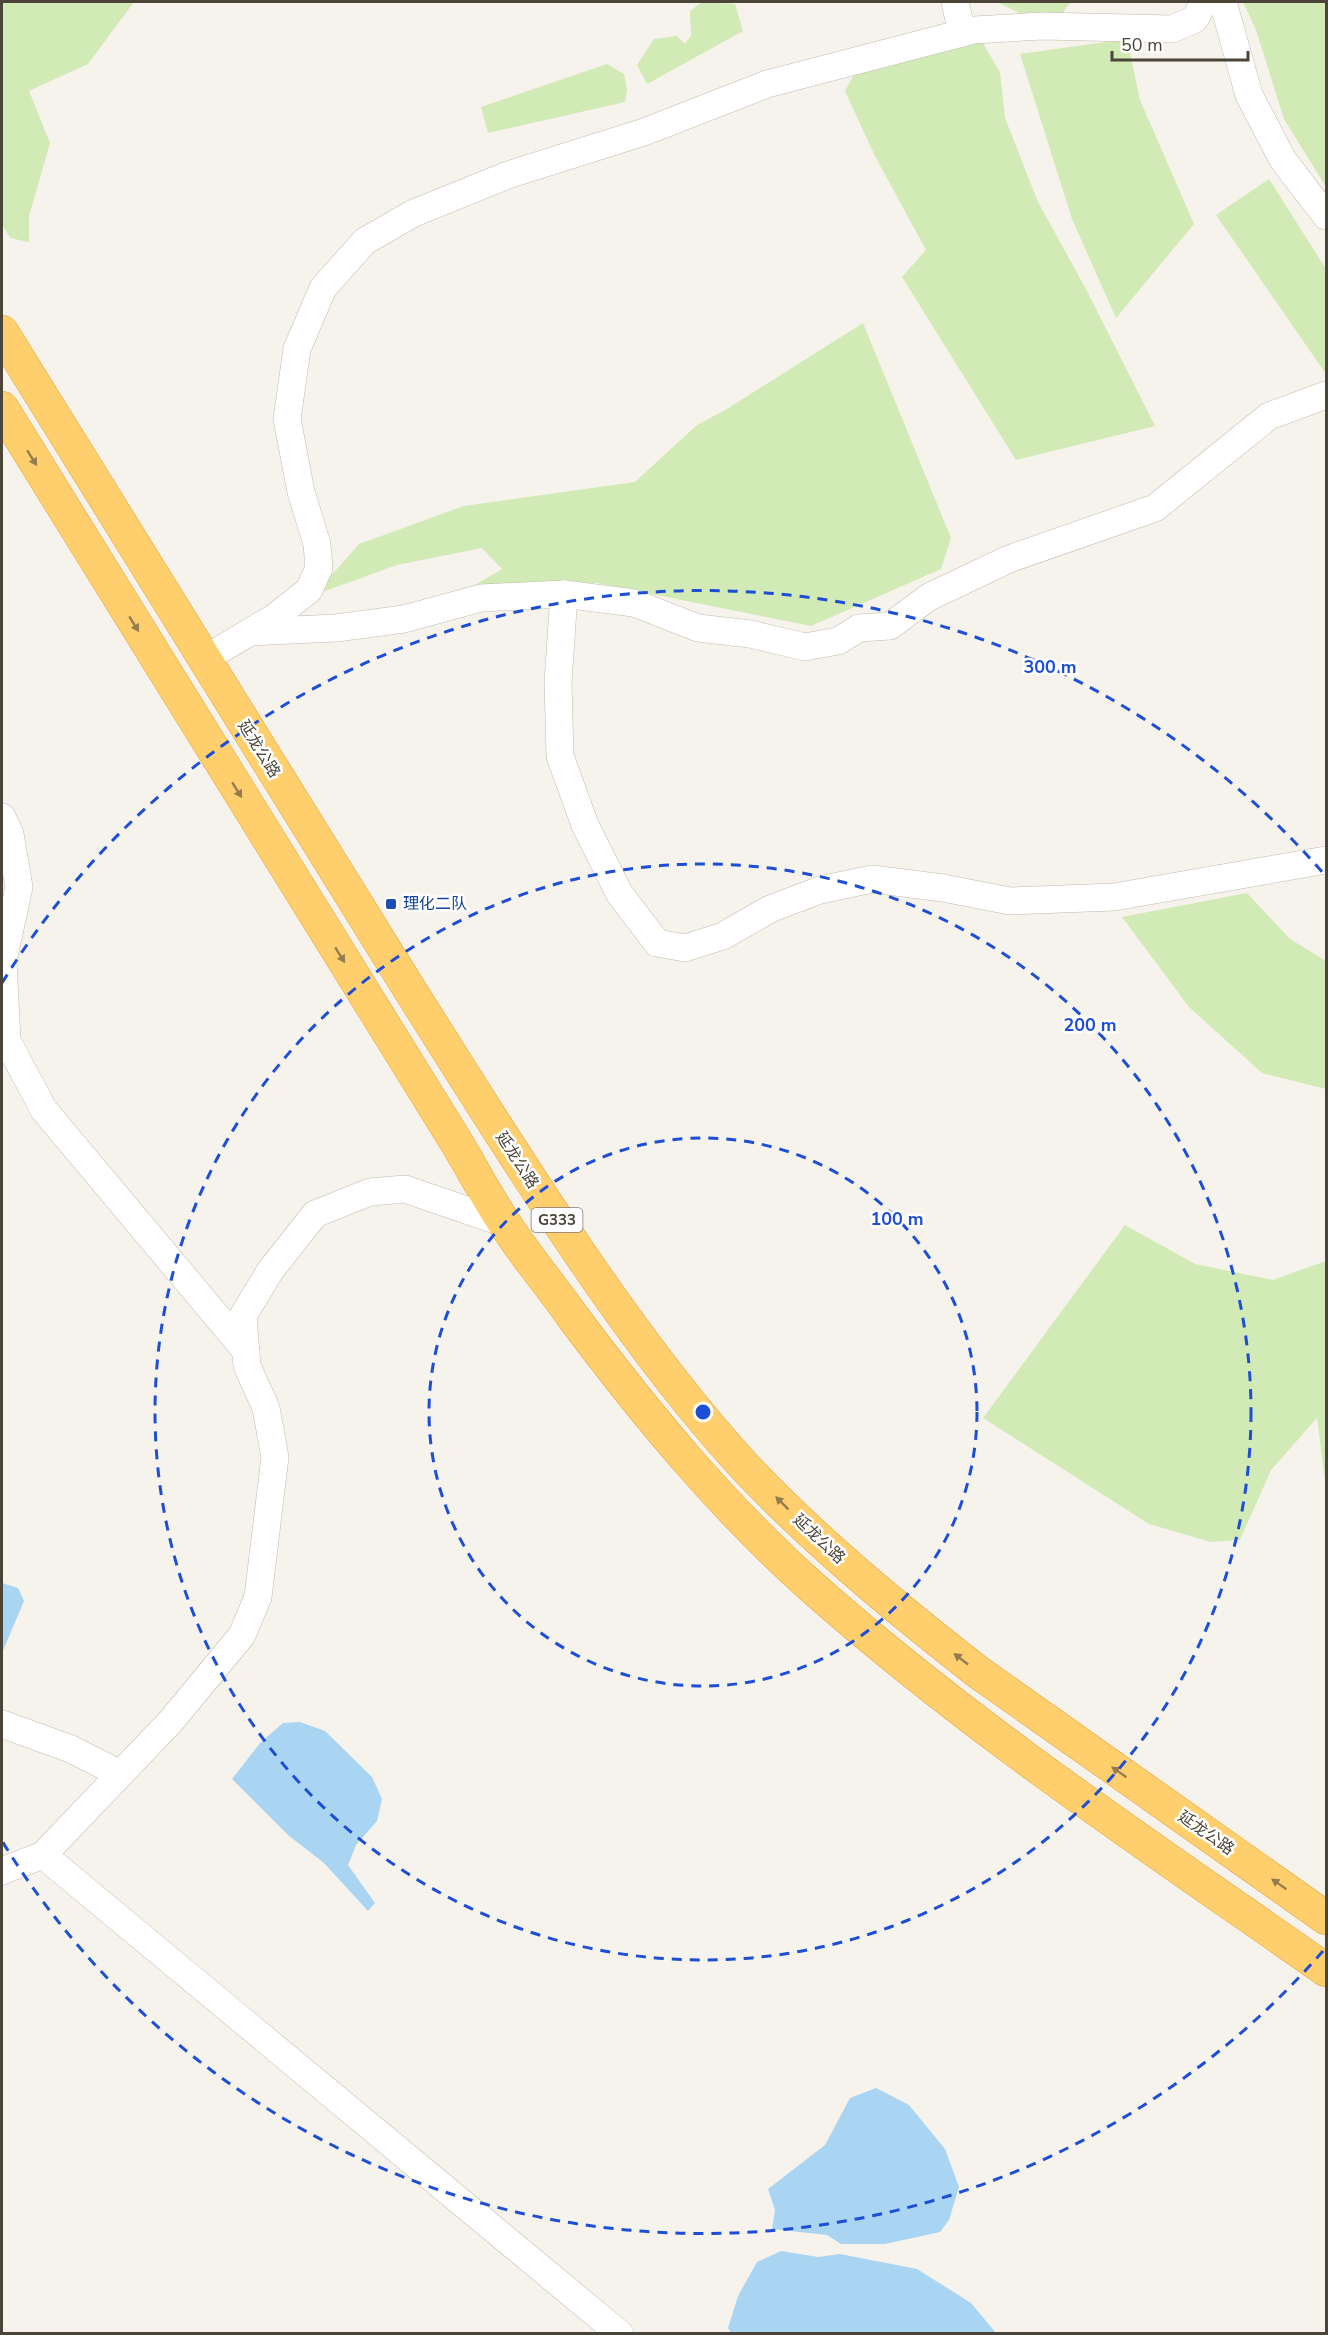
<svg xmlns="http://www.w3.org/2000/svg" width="1328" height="2335" viewBox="0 0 1328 2335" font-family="'Nunito Sans','Noto Sans SC',sans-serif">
	<rect width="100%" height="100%" fill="#f6f3ec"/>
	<g fill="#d2eab5">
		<polygon points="2,2 134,2 88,64 29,91 50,143 29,216 29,242 10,238 2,224"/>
		<polygon points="702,2 735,4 743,31 647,84 637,65 654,39 677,36 685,44 691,35 690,11"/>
		<polygon points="997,2 1071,2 1060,16 1026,16"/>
		<polygon points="1243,2 1326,2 1326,187 1284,119 1256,30"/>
		<polygon points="1127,39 1140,100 1194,224 1116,318 1072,219 1020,54"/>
		<polygon points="981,40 1000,72 1005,118 1038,202 1087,291 1155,426 1016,460 902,277 926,250 875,156 845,91 855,73"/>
		<polygon points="607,64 624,74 627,90 625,102 488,133 481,107"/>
		<polygon points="1269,179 1326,269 1326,374 1216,215"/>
		<polygon points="863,323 951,538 941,569 811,626 597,583 468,589 502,569 482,548 397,565 314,595 359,544 464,506 635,482 697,425 727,409"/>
		<polygon points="1247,893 1290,939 1326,961 1326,1089 1262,1073 1189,1007 1122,917"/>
		<polygon points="1125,1225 1195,1264 1273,1280 1326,1261 1326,1489 1317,1418 1271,1470 1240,1540 1211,1542 1149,1524 983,1418"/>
	</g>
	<g fill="#a9d4f2">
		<polygon points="2,1583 18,1588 24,1601 2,1653"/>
		<polygon points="300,1722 325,1731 372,1777 382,1799 377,1821 356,1845 348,1865 375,1903 368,1911 324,1863 288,1835 232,1779 260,1743 283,1723"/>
		<polygon points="876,2088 909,2105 945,2149 959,2187 949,2220 940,2232 885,2244 841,2244 827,2235 772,2229 775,2210 768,2189 825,2145 850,2098"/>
		<polygon points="781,2251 818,2257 840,2254 917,2269 971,2303 996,2333 731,2333 728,2328 738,2296 757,2262"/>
	</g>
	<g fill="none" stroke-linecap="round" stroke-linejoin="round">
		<defs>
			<g id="minor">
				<polyline points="955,2 962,33"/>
				<polyline points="1223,2 1249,95 1283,160 1326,216"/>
				<polyline points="564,594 558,682 560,756 585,825 619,893 657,943 685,948 723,936 770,909 820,890 872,879 943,888 1010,901 1114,897 1326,860"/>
				<polyline points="251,632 336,628 404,619 481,598 564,594 634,603 698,628 750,634 805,647 838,641 859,628 890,626 929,597 1009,559 1155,508 1269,416 1326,395"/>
				<polyline points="203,660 275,617 309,590 319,568 317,544 301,492 287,419 297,349 323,288 365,241 414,213 508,175 644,132 767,84 974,30 1042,26 1172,29 1195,19 1204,2"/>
				<polyline points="2,817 10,834 19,887 3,961 7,1041 44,1110 246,1351"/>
				<polyline points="2,1724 71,1749 120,1774"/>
				<polyline points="43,1855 620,2334"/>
				<polyline points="2,1871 43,1855 171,1721 242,1635 258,1597 275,1457 266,1408 247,1366 243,1316 270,1271 315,1214 370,1192 405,1189 504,1223"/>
			</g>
			<g id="highway">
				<path d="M 2,332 C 117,520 234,707 351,895 C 420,1006 489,1118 562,1227 C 618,1311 677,1393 745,1467 C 816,1542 896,1608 978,1672 L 1326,1918"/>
				<path d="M 2,408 L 455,1140 C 472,1168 487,1197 505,1224 C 525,1255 549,1283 570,1313 C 643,1411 721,1506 812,1587 C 972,1729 1152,1848 1326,1970"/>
			</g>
		</defs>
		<use href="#minor" stroke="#c2bbae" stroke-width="28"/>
		<use href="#highway" stroke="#e0a43c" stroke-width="34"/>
		<use href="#minor" stroke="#fff" stroke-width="27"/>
		<use href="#highway" stroke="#ffcf6e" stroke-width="33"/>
	</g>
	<defs><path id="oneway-solid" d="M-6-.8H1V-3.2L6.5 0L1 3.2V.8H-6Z" transform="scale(1.5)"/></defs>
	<g fill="#937c4e">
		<use href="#oneway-solid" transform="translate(32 458) rotate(58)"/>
		<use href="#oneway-solid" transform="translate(134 624) rotate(58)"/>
		<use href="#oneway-solid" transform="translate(237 790) rotate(58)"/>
		<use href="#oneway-solid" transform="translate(340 955) rotate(58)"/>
		<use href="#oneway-solid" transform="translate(782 1503) rotate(-135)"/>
		<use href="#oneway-solid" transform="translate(961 1659) rotate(-142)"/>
		<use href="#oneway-solid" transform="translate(1119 1772) rotate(-145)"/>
		<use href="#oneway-solid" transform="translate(1279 1884) rotate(-145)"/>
	</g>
	<g fill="none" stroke="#1d4ed8" stroke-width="3" stroke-dasharray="10 8">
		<circle cx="703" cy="1412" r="274"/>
		<circle cx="703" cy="1412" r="548"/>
		<path d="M1323 1951A822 822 0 0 1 2 1841M2 983A822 822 0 0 1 1323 873"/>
	</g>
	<rect fill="#1a4fb4" stroke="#fff" stroke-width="2" x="385" y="898" width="12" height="12" rx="3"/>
	<g text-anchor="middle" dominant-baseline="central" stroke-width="5" stroke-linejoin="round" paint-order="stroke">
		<rect fill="#fff" stroke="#817c74" stroke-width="1.5" x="531.5" y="1208" width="51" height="24" rx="4.5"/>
		<g font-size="15" font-weight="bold" fill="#4b4439">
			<text x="557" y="1220">G333</text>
		</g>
		<g font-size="16" fill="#4b4439" stroke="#fff">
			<text transform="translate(259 749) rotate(58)">延龙公路</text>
			<text transform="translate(517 1160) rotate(57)">延龙公路</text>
			<text transform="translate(819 1539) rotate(43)">延龙公路</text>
			<text transform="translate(1206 1833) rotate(35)">延龙公路</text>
		</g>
		<g font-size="16" fill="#164399" stroke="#fff" text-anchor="start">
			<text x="403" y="904">理化二队</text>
		</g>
	</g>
	<circle cx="703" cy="1412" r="9" fill="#1d4ed8" stroke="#fff" stroke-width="3"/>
	<g font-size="18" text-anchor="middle" font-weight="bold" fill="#1d4ed8" stroke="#fff" stroke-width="5" stroke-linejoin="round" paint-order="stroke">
		<text x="1050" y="673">300 m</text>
		<text x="1090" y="1031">200 m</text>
		<text x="897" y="1225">100 m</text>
	</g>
	<rect width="1328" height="2335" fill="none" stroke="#4b4439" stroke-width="6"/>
	<path d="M1112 51v9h136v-9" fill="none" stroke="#4b4439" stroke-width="3"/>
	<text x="1121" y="51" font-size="18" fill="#4b4439" stroke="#ffffff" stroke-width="4.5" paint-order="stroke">50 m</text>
</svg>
